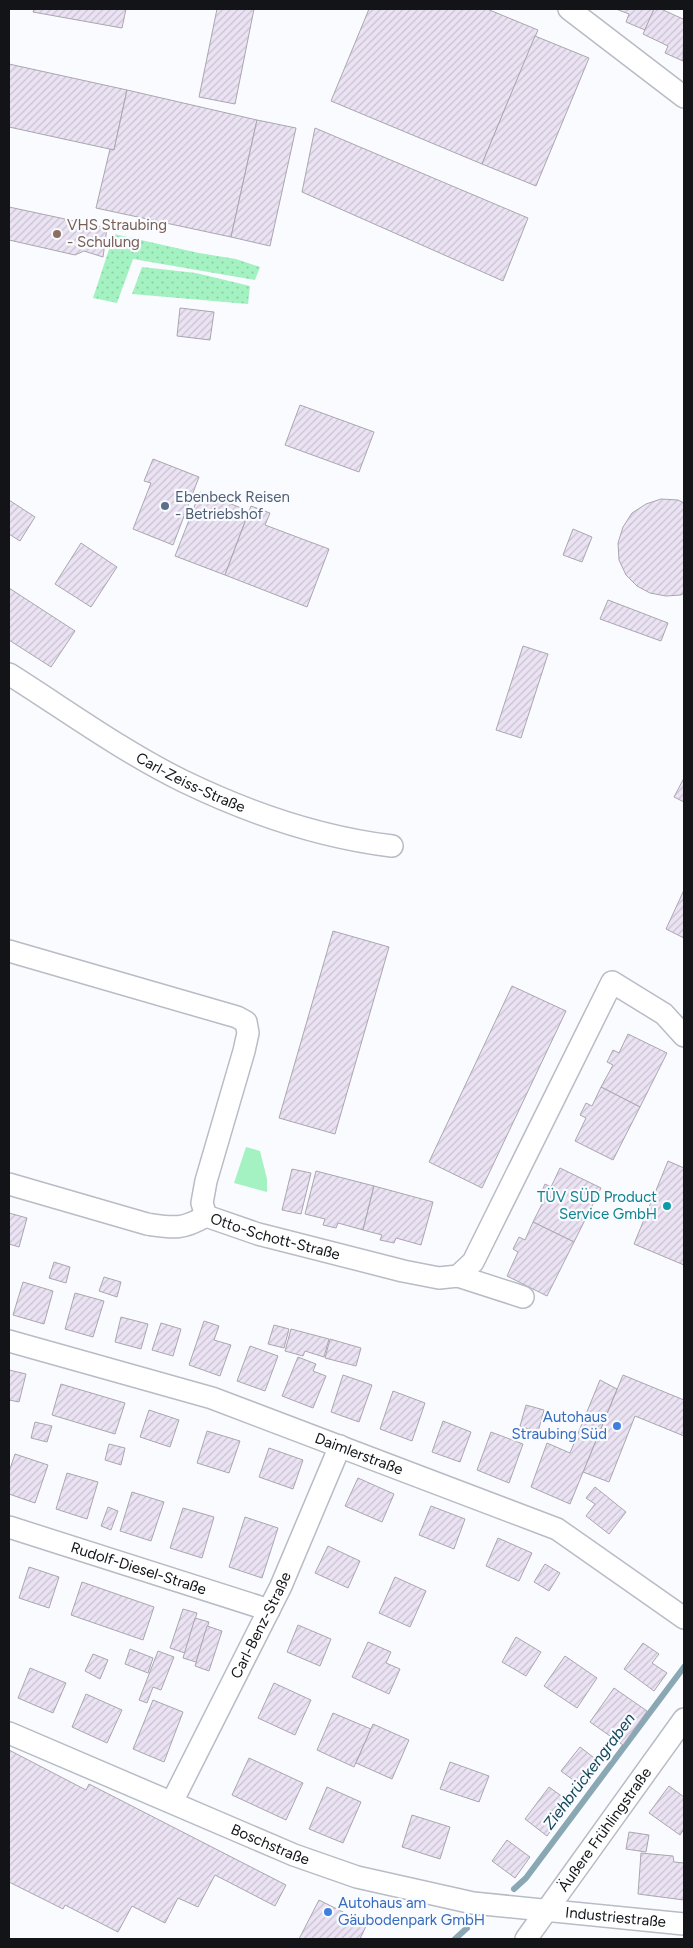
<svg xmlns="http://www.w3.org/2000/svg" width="693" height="1948" viewBox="0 0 693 1948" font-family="Figtree,sans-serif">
	<defs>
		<pattern id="grass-dots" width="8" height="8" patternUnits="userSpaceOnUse" patternTransform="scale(1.25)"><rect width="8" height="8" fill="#a4f2c2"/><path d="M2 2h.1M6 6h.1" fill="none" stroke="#8ccfa6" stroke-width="1.8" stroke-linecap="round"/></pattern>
		<pattern id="building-hatch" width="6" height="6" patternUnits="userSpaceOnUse" patternTransform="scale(1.25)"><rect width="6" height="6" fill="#ebe3f3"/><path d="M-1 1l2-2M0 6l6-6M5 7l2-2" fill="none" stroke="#c8c2d0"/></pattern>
	</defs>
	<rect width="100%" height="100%" fill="#f9fbff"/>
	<g fill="url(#grass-dots)">
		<polygon points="114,234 199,253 236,259 260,267 255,280 133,259 117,303 93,298"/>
		<polygon points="142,267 196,273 250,286 248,304 132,294"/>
	</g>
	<polygon fill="#a4f2c2" points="246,1147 260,1151 267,1179 267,1192 234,1183"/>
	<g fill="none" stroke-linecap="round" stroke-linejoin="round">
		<g stroke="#8aa7b4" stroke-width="6">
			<polyline points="514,1889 526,1878 684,1667"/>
			<polyline points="455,1939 467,1928"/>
		</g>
	</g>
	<g fill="url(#building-hatch)" stroke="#aba6b0">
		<polygon points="34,9 126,9 122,28 33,12"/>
		<polygon points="217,9 254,9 235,104 199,97"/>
		<polygon points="369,9 487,9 538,30 482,164 331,101"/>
		<polygon points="616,9 654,9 645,30 626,22 629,14"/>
		<polygon points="654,9 661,9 683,19 684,17 683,61 665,53 668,46 643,34"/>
		<polygon points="535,36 589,58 536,186 482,164"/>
		<polygon points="9,64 127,90 114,150 9,127"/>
		<polygon points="127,90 257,120 231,237 96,208 110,149 114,150"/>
		<polygon points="257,120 296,128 270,246 231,237"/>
		<polygon points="315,128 528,218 503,281 302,192"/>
		<polygon points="9,207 107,228 103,257 84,251 75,255 9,240"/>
		<polygon points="180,308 214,312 210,340 177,336"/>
		<polygon points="300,405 374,432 359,472 285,445"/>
		<polygon points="153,459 199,477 173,545 133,529 151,483 144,481"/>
		<polygon points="200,492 249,511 225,575 175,556"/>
		<polygon points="661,499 678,500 684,503 684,593 681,595 666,596 650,593 637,586 626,575 619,560 618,543 623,527 632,513 646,504"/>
		<polygon points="9,500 35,517 20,541 9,534"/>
		<polygon points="251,506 270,513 265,525 329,549 307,607 225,575"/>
		<polygon points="573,529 592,537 582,562 563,555"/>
		<polygon points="81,543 117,567 91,607 55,584"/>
		<polygon points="9,588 75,631 51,667 9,640"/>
		<polygon points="608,600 668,623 661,641 600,619"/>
		<polygon points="523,646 548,654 521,738 496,730"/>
		<polygon points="684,778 684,802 674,797"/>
		<polygon points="684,890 684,938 666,929"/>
		<polygon points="333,931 389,947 335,1134 279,1118"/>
		<polygon points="512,986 566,1011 482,1188 429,1162"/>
		<polygon points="628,1034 667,1053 640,1107 601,1087 613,1065 607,1062 613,1050 619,1053"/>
		<polygon points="601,1087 640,1107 613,1160 575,1141 586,1118 580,1115 586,1103 592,1106"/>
		<polygon points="668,1161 684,1168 684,1265 634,1244"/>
		<polygon points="560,1168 601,1188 574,1242 533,1222 545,1198 540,1195 545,1184 551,1187"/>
		<polygon points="292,1169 311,1173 301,1214 282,1210"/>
		<polygon points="316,1171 374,1186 363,1230 338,1223 336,1228 323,1225 325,1219 305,1214"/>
		<polygon points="374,1186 433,1202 421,1245 396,1238 394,1243 380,1240 382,1235 363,1230"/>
		<polygon points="9,1213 27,1218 19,1247 9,1244"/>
		<polygon points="533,1222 574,1242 547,1296 507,1276 518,1252 513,1249 519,1237 525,1240"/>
		<polygon points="54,1262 70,1267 66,1283 49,1278"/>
		<polygon points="104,1277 121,1282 117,1297 99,1291"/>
		<polygon points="23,1282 53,1291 44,1324 13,1315"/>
		<polygon points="75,1293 104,1301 93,1337 65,1329"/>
		<polygon points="121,1317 148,1324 141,1349 115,1342"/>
		<polygon points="204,1321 219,1326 214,1340 231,1345 220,1376 189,1365"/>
		<polygon points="161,1323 181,1329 173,1356 152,1350"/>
		<polygon points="274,1325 289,1329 284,1348 268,1344"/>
		<polygon points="291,1329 329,1339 324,1357 305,1351 303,1356 285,1351"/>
		<polygon points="330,1339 361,1348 356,1366 325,1358"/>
		<polygon points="250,1346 278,1356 265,1391 237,1381"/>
		<polygon points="298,1357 316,1364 313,1371 326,1376 313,1408 282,1396"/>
		<polygon points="9,1370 26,1374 19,1402 9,1400"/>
		<polygon points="343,1375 372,1385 359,1422 331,1412"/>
		<polygon points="623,1375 684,1400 684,1436 635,1416 609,1482 583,1472"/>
		<polygon points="600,1380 617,1389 570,1504 531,1487 547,1443 570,1453"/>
		<polygon points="61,1384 125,1403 115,1434 52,1415"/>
		<polygon points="393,1391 425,1403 412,1441 380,1429"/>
		<polygon points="526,1405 544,1410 538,1432 520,1426"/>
		<polygon points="149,1410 179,1420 170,1447 140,1437"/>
		<polygon points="443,1421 471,1432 460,1462 432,1452"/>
		<polygon points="35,1422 52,1426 47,1442 31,1438"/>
		<polygon points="207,1431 240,1441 229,1473 197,1463"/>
		<polygon points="491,1432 523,1444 509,1483 477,1470"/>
		<polygon points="109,1444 125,1448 121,1465 105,1460"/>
		<polygon points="269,1448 303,1460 293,1489 259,1477"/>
		<polygon points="15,1454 48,1465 35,1503 9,1494 9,1472"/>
		<polygon points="67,1473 98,1482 87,1519 56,1509"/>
		<polygon points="358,1478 394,1494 382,1522 345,1506"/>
		<polygon points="595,1487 626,1512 609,1534 586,1516 595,1504 586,1498"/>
		<polygon points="132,1492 164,1502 151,1541 120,1531"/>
		<polygon points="431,1506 465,1519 454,1549 419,1535"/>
		<polygon points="108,1507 118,1511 111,1530 101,1526"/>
		<polygon points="183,1508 214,1517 202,1558 170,1548"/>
		<polygon points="245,1517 278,1528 262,1578 229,1567"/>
		<polygon points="498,1538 532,1553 519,1581 486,1566"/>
		<polygon points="328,1546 360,1561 348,1588 315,1573"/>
		<polygon points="545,1564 560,1573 549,1591 534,1582"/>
		<polygon points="29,1567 59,1577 49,1608 19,1598"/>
		<polygon points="395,1577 426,1591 410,1627 379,1613"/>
		<polygon points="82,1582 154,1607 143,1640 71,1615"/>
		<polygon points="183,1609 197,1613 185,1653 170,1648"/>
		<polygon points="195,1618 209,1622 196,1662 183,1658"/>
		<polygon points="298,1625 331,1639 320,1666 287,1652"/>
		<polygon points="207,1626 222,1631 209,1671 195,1666"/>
		<polygon points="516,1637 541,1652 526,1676 502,1662"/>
		<polygon points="368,1642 391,1652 386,1663 400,1669 389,1694 352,1677"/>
		<polygon points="643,1643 659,1654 652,1663 667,1673 654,1691 624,1669"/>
		<polygon points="130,1649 153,1658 148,1673 125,1664"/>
		<polygon points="158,1651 174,1657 161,1690 153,1687 147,1703 139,1700"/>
		<polygon points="93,1654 108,1660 100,1679 85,1671"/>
		<polygon points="565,1656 597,1678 577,1708 544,1686"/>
		<polygon points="30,1668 66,1683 53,1713 18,1698"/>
		<polygon points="274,1683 311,1700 295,1735 258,1718"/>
		<polygon points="614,1688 647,1711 623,1745 590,1722"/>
		<polygon points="86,1694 122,1710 107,1743 72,1727"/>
		<polygon points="153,1700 183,1712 164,1762 133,1749"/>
		<polygon points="333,1713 371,1729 354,1767 317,1750"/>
		<polygon points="373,1724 409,1740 392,1779 356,1763"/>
		<polygon points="580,1747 602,1764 584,1788 561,1771"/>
		<polygon points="9,1750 86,1790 89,1784 286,1885 275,1906 215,1875 198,1907 178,1898 165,1923 132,1906 118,1932 65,1905 63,1909 9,1882"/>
		<polygon points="249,1758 303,1783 286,1820 232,1795"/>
		<polygon points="450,1762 489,1776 479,1802 440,1789"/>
		<polygon points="669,1786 684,1797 684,1829 680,1835 649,1813"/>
		<polygon points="327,1787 361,1802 343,1843 309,1829"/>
		<polygon points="549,1787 571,1803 547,1836 525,1819"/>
		<polygon points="412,1815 450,1827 440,1859 402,1847"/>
		<polygon points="629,1832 649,1835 646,1852 626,1849"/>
		<polygon points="507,1840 530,1857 515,1878 492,1861"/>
		<polygon points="641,1853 673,1856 674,1862 684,1863 684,1900 638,1894"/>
		<polygon points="319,1900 367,1924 360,1939 299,1939"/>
	</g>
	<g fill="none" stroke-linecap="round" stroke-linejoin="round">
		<defs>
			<g id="minor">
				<polyline points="569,9 684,97"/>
				<path id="s1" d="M 9,674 C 66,710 122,751 183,781 C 249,813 318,837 392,846"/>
				<path id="s2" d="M 9,951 L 237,1017 L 246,1022 L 248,1033 L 244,1051 L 206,1181 L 202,1203 L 206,1216 L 258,1234 L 403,1271 L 439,1278 L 458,1276 L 473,1262 L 612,982 L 664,1014 L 684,1036"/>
				<path d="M 9,1184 L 147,1224 C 174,1228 182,1230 206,1216"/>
				<polyline points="458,1276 523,1297"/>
				<path id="s3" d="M 9,1341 L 212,1398 L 557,1529 L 684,1618"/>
				<path id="s4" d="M 9,1527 L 269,1610"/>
				<path id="s5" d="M 9,1733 L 294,1855 L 357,1877 L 473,1903 L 684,1924"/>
				<path id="s6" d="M 172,1802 L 281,1586 L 340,1446"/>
				<path id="s7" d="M 526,1939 L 684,1719"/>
			</g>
		</defs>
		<use href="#minor" stroke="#b7bcc5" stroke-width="24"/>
		<use href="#minor" stroke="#fff" stroke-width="21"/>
	</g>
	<circle fill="#8d6e63" stroke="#f9fbff" stroke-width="2" cx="57" cy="234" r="5"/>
	<circle fill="#5c6f8a" stroke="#f9fbff" stroke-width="2" cx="165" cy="506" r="5"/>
	<circle fill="#0f9aa8" stroke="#f9fbff" stroke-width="2" cx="667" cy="1206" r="5"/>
	<g fill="#3f7fe0" stroke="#f9fbff" stroke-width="2">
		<circle cx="617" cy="1426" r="5"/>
		<circle cx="328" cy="1912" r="5"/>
	</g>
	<g text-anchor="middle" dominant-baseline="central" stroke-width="4.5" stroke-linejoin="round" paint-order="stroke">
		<g font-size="15" fill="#785e54" stroke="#f9fbff" text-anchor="start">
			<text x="67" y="225">VHS Straubing<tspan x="67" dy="17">- Schulung</tspan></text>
		</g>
		<g font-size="15" fill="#4e5e75" stroke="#f9fbff" text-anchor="start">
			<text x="175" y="497">Ebenbeck Reisen<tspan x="175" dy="17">- Betriebshof</tspan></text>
		</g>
		<g font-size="15" fill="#121417" stroke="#f9fbff">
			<text stroke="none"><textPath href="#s1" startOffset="212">Carl-Zeiss-Straße</textPath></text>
			<text stroke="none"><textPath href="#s2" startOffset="521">Otto-Schott-Straße</textPath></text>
			<text stroke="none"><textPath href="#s3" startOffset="368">Daimlerstraße</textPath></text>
			<text stroke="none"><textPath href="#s4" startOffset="136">Rudolf-Diesel-Straße</textPath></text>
			<text stroke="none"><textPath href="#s6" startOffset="198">Carl-Benz-Straße</textPath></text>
			<text stroke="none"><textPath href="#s7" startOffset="135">Äußere Frühlingstraße</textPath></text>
			<text stroke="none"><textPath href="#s5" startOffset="284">Boschstraße</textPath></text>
			<text stroke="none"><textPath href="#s5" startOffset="639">Industriestraße</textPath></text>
		</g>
		<g font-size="15" fill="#0d838f" stroke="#f9fbff" text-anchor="end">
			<text x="657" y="1197">TÜV SÜD Product<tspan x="657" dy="17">Service GmbH</tspan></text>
		</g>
		<g font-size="15" fill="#366cbe" stroke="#f9fbff" text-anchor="end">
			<text x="607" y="1417">Autohaus<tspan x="607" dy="17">Straubing Süd</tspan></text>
			<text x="338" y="1903" text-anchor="start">Autohaus am<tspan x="338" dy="17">Gäubodenpark GmbH</tspan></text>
		</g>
		<g font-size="16" font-style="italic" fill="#124657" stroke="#f9fbff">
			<text transform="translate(589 1771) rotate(-53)">Ziehbrückengraben</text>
		</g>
	</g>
	<rect width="693" height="1948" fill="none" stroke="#121417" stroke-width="20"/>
</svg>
